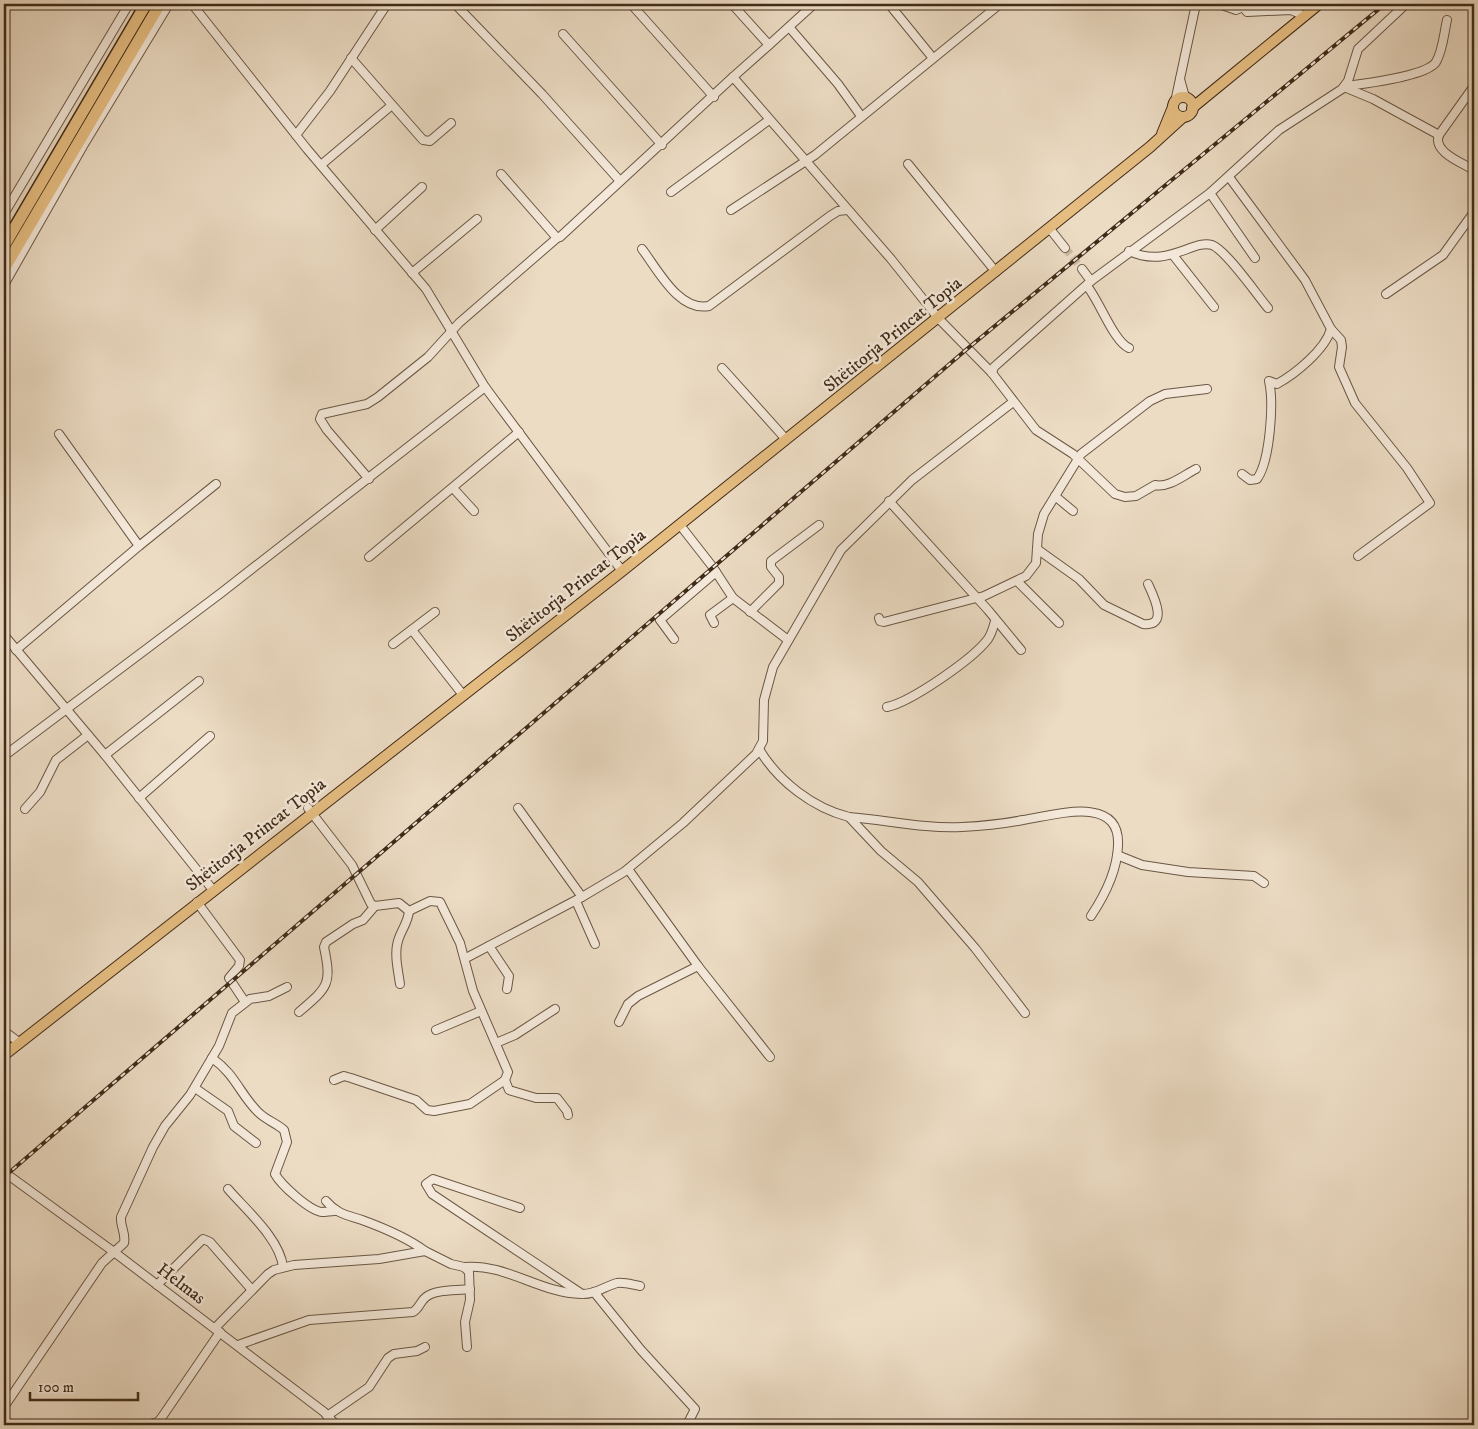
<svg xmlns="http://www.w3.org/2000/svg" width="1478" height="1429" viewBox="0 0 1478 1429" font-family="'IM FELL DW Pica',serif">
	<rect width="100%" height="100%" fill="#ecdcc4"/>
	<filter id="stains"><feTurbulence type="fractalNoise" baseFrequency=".004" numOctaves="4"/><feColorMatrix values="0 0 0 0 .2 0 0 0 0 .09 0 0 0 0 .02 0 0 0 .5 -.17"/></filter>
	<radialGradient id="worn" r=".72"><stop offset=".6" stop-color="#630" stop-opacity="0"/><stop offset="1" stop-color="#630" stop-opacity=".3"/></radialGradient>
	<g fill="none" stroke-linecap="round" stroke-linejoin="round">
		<polyline stroke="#cab9a2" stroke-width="8" stroke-dasharray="8 4" stroke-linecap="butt" points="1065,248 1082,269"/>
		<defs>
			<g id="minor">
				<polyline points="192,4 307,149 426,289 485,387 622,571"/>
				<polyline points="455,4 542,94 620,181"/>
				<polyline points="631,4 714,97"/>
				<polyline points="732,4 769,45 733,77"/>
				<polyline points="889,4 932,57"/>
				<polyline points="1219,4 1236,10 1243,7 1247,12 1291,10 1305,16"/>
				<polyline points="789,27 838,84 861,116"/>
				<polyline points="563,34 662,145"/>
				<polyline points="769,45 814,4"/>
				<polyline points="351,58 423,140 430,141 451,123"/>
				<polyline points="1180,79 1185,97"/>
				<path d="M 1346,86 C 1363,84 1427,76 1436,62 C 1443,50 1444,33 1447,20"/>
				<polyline points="1344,87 1373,99 1439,135 1474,86"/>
				<polyline points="1175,102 1196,4"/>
				<polyline points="296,135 330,91 387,4"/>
				<path d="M 1439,135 C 1432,152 1463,163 1474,170"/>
				<polyline points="908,164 996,272"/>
				<polyline points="321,165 392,105"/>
				<path d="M 501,174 L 557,238 L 560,237 L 733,77 L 891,259 L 939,319 L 992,373 L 1036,430 L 1073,454 L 1115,494 L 1125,497 L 1136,496 L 1155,485 C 1169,488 1184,475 1196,469"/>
				<polyline points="1229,177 1305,280 1331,329 1341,340 1342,347 1339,367 1355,403 1407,468 1430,503 1358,556"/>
				<polyline points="671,192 769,120"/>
				<polyline points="1210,193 1255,258"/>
				<polyline points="731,210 815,155 1000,4"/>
				<polyline points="4,214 129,4"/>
				<polyline points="1050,229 1065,248"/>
				<polyline points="375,230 422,187"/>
				<path d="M 642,249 C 658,270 679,312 709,306 L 830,216 L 838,211 L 847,210"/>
				<path d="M 1129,251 C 1167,269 1193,239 1212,245 C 1226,250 1257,295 1268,308"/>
				<polyline points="1173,255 1214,307"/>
				<polyline points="1082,269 1091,281"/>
				<polyline points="412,273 477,219"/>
				<polyline points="4,285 83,146 169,4"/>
				<path d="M 1087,286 C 1099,300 1114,342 1129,348"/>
				<polyline points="1386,294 1443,255 1474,212"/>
				<polyline points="722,368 783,436"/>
				<polyline points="992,373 994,367 1091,281 1210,193 1279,130 1342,89 1348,81 1358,49 1406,4"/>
				<polyline points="59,434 139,546"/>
				<path d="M 1242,474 L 1250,480 L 1257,479 C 1270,461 1274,403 1269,381 L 1277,384 C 1295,374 1325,350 1331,329"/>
				<polyline points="369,479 327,430 320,419 322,414 367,404 378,397 428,357 459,323 557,238"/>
				<polyline points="453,488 474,511"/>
				<polyline points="1055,496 1073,511"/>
				<polyline points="889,501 988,610 1021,650"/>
				<polyline points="680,525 712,566 733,598 788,640"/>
				<path d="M 1037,549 L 1079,579 L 1104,605 L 1143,624 C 1169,627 1154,597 1148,584"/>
				<polyline points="369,557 519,432"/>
				<polyline points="1017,581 1059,623"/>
				<polyline points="750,612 779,583 779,577 771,567 771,561 819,525"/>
				<polyline points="879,618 880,621 884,622 984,596 1026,576 1036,563 1038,534 1044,514 1081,454 1150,401 1165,394 1207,389"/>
				<polyline points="714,623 710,615 733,598"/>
				<polyline points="412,630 463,695"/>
				<polyline points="4,635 105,755 213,890"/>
				<polyline points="674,639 660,620 716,572"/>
				<polyline points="393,644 435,612"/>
				<polyline points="16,650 139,546 216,484"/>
				<path d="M 887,707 C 911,702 973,659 988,639 C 992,633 993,628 995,621"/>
				<path d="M 759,749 C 778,781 813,808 849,817 C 887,820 925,829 962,827 C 983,826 1003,824 1023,820 C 1052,816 1121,793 1118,846 C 1117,871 1105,895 1091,916"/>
				<polyline points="105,755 199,681"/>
				<polyline points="4,756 221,593 485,387"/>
				<polyline points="139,798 210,736"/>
				<polyline points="308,808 352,865 371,904 375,906 399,903 409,911 430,901 440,902 460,943 473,991 508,1072 505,1080 470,1104 434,1111 427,1110 416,1100 351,1078 344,1076 334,1080"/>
				<polyline points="518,808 582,897"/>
				<polyline points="25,809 40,792 56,760 88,735"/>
				<polyline points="849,817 881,851 918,882 975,948 1025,1013"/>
				<polyline points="1117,855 1142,865 1188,872 1254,876 1264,883"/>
				<polyline points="628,869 698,966 770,1057"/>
				<polyline points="576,901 595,944"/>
				<polyline points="197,902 240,960 239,966 229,978 245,1002"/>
				<polyline points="489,946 509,976 507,989"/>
				<polyline points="466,958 582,897 624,872 683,823 756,754 763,741 764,700 773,667 841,550 912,480 1013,402"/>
				<path d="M 400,984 C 398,970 394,954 398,941 C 401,930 408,923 409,911"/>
				<path d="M 299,1012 C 328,987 332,985 324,947 L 326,942 L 353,924 L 363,920 L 375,906"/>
				<polyline points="619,1022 628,1004 638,996 698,966"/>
				<polyline points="436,1030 481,1011"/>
				<polyline points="4,1031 20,1043"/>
				<polyline points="496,1043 515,1035 555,1009"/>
				<path d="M 212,1058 C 236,1075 239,1093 258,1112 C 266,1120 276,1123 284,1130 L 287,1142 L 275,1174 C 281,1185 310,1211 322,1212 C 326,1212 331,1211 335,1211"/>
				<polyline points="505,1080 509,1090 536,1098 557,1098 567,1111 568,1115"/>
				<polyline points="195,1088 228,1111 234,1126 256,1143"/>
				<polyline points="4,1172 114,1252 324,1412 336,1425"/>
				<path d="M 228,1189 C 246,1210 280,1239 283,1267"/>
				<path d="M 326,1201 C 337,1214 347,1215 362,1220 C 384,1228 406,1237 425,1251"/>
				<polyline points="520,1208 433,1179 426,1184 432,1194 582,1294"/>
				<path d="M 464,1267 C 505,1263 540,1293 581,1294 C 595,1295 605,1286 617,1283 C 625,1282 633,1285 640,1286"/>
				<polyline points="157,1285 203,1239 210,1242 252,1290"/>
				<polyline points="594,1292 641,1350 695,1409 687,1425"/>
				<polyline points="215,1328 268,1274 274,1270 294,1265 379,1259 425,1251 451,1264 464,1267 469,1272 470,1300 465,1322 467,1347"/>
				<path d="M 238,1345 L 309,1320 L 413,1312 C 420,1308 420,1301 426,1297 C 436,1289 457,1291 470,1289"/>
				<path d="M 4,1407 L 102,1263 L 124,1243 C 126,1232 120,1227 121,1217 L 153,1147 L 165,1126 L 190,1095 L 219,1046 L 232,1013 L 250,999 L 269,996 L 287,987"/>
				<polyline points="327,1416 369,1387 388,1358 394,1354 417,1351 425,1347"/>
				<polyline points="146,1425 158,1422 162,1417 220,1332"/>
			</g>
			<g id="major">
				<circle cx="1183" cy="107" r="10"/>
				<polyline points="1192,108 1319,4"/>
				<polyline points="1162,134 1173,107"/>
				<polyline points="4,1055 622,571 1150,147 1183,117"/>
			</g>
			<g id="highway">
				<polyline points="4,246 146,4"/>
				<polyline points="4,269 160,4"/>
			</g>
		</defs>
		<use href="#minor" stroke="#6b5744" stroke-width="10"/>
		<use href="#major" stroke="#402b19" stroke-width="12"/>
		<use href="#highway" stroke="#402b19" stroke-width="14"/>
		<use href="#minor" stroke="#f3e8d9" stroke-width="8"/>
		<use href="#major" stroke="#e6be82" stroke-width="10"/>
		<use href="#highway" stroke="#e6be82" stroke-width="11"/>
		<defs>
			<polyline id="rail" points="4,1177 967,349 1385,4"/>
		</defs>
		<use href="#rail" stroke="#402b19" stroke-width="4"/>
		<use href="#rail" stroke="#f3e8d9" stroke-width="2" stroke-dasharray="5.5" stroke-linecap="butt"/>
	</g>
	<g text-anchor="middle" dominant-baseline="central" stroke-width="5" stroke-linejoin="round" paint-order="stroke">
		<g font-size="18" fill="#402b19" stroke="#f3e8d9">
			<text transform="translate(893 335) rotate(-39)">Shëtitorja Princat Topia</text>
			<text transform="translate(576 586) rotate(-38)">Shëtitorja Princat Topia</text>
			<text transform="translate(256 835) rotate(-38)">Shëtitorja Princat Topia</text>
			<text transform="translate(181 1284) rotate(37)">Helmas</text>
		</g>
	</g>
	<rect width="1478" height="1429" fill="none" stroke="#ecdcc4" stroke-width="20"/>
	<rect x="5" y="5" width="1468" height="1419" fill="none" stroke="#402b19" stroke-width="2.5"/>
	<rect x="10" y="10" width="1458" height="1409" fill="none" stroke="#402b19"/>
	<path d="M30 1392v8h108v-8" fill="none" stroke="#402b19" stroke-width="2.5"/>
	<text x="38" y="1392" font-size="15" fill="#402b19" stroke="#f3e8d9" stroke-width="4" paint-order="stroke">100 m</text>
	<rect width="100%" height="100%" filter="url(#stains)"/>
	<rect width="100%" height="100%" fill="url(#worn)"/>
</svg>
